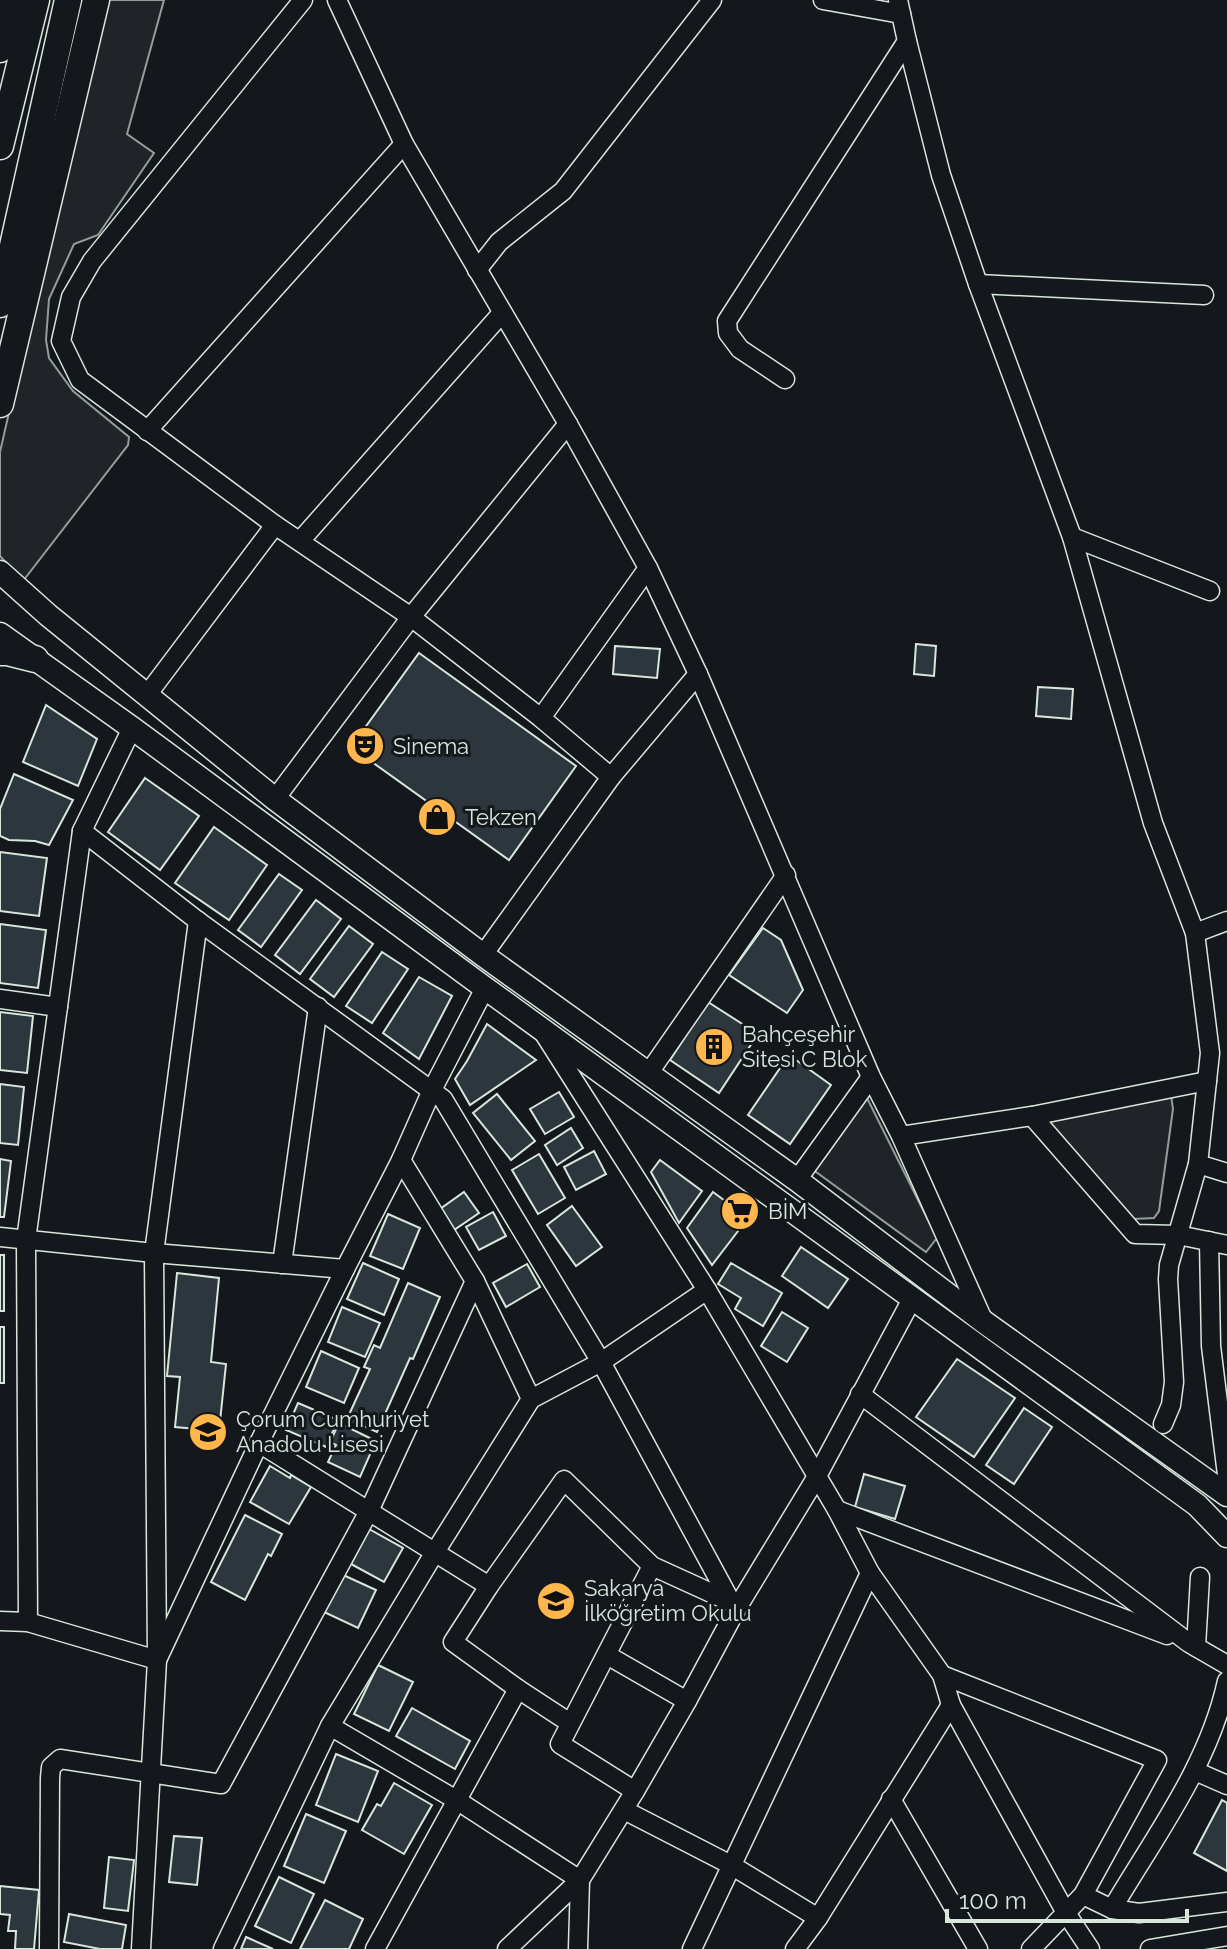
<svg xmlns="http://www.w3.org/2000/svg" width="1227" height="1949" viewBox="0 0 1227 1949" font-family="Raleway,sans-serif">
	<rect width="100%" height="100%" fill="#14181c"/>
	<g fill="#202428" stroke="#939e99" stroke-width="2">
		<polygon points="105,0 164,0 127,134 154,153 98,235 74,244 49,299 46,340 49,358 73,391 129,437 128,445 23,581 0,556 0,452 57,202"/>
		<polygon points="1171,1095 1173,1109 1159,1211 1154,1218 1133,1219 1051,1127 1048,1120"/>
		<polygon points="866,1096 937,1238 926,1252 812,1169"/>
	</g>
	<g fill="#2c363c" stroke="#d8e6dc" stroke-width="2">
		<polygon points="916,644 936,646 934,676 914,674"/>
		<polygon points="615,646 660,649 657,678 613,674"/>
		<polygon points="419,653 576,766 509,860 351,747"/>
		<polygon points="1038,687 1073,689 1071,719 1036,716"/>
		<polygon points="46,705 97,739 78,786 23,762"/>
		<polygon points="14,774 73,800 49,845 35,841 9,840 0,836 0,809"/>
		<polygon points="145,778 199,816 160,870 108,832"/>
		<polygon points="214,827 267,865 229,920 175,883"/>
		<polygon points="0,852 47,858 39,916 0,911"/>
		<polygon points="279,874 302,890 261,947 238,930"/>
		<polygon points="316,900 341,919 300,974 275,955"/>
		<polygon points="0,924 46,930 38,988 0,983"/>
		<polygon points="349,926 373,944 334,997 310,979"/>
		<polygon points="763,928 781,940 803,990 787,1013 729,975"/>
		<polygon points="382,952 408,969 372,1023 346,1006"/>
		<polygon points="419,977 452,996 419,1059 383,1033"/>
		<polygon points="708,1002 758,1034 719,1093 670,1060"/>
		<polygon points="0,1012 33,1016 27,1073 0,1070"/>
		<polygon points="487,1024 536,1060 470,1105 455,1079 467,1061"/>
		<polygon points="789,1055 831,1085 790,1144 748,1115"/>
		<polygon points="0,1084 24,1087 18,1145 0,1143"/>
		<polygon points="559,1092 574,1117 545,1134 530,1109"/>
		<polygon points="497,1094 535,1141 511,1160 473,1113"/>
		<polygon points="571,1128 583,1148 557,1165 545,1145"/>
		<polygon points="594,1151 606,1174 576,1190 564,1167"/>
		<polygon points="539,1154 565,1198 538,1214 512,1170"/>
		<polygon points="0,1159 11,1161 4,1217 0,1217"/>
		<polygon points="660,1160 702,1191 679,1223 651,1172"/>
		<polygon points="464,1192 479,1213 454,1230 440,1209"/>
		<polygon points="713,1192 748,1218 712,1265 687,1228"/>
		<polygon points="572,1206 602,1247 576,1266 547,1225"/>
		<polygon points="493,1212 506,1236 479,1250 466,1227"/>
		<polygon points="388,1214 420,1228 403,1269 370,1256"/>
		<polygon points="801,1247 848,1279 828,1308 782,1276"/>
		<rect x="0" y="1255" width="4" height="56"/>
		<polygon points="363,1263 399,1279 384,1315 347,1299"/>
		<polygon points="731,1263 782,1293 763,1326 735,1309 741,1298 718,1284"/>
		<polygon points="527,1264 540,1287 506,1307 493,1283"/>
		<polygon points="177,1273 219,1278 211,1362 226,1364 219,1431 175,1427 180,1377 167,1376"/>
		<polygon points="408,1283 440,1297 413,1359 410,1358 377,1432 347,1419 370,1369 364,1367 374,1345 380,1348"/>
		<polygon points="342,1307 380,1323 365,1357 328,1342"/>
		<polygon points="782,1312 808,1328 787,1362 761,1346"/>
		<rect x="0" y="1327" width="4" height="56"/>
		<polygon points="321,1351 359,1368 344,1403 306,1387"/>
		<polygon points="957,1359 1015,1398 974,1457 916,1417"/>
		<polygon points="298,1403 338,1420 326,1447 286,1430"/>
		<polygon points="1024,1408 1052,1427 1014,1484 986,1465"/>
		<polygon points="339,1423 376,1441 360,1477 328,1462 336,1445 330,1442"/>
		<polygon points="270,1466 290,1478 291,1475 311,1487 289,1524 250,1502"/>
		<polygon points="864,1474 905,1486 895,1519 855,1507"/>
		<polygon points="245,1515 282,1534 271,1556 268,1554 245,1600 211,1582"/>
		<polygon points="369,1529 403,1548 384,1582 351,1564"/>
		<polygon points="341,1574 376,1590 358,1628 324,1612"/>
		<polygon points="378,1665 413,1682 389,1731 354,1714"/>
		<polygon points="412,1708 470,1741 455,1769 396,1736"/>
		<polygon points="336,1754 378,1771 358,1822 316,1805"/>
		<polygon points="394,1783 432,1805 404,1854 362,1830 377,1804 381,1806"/>
		<polygon points="1222,1800 1227,1803 1227,1871 1194,1853"/>
		<polygon points="306,1814 346,1831 324,1883 284,1866"/>
		<polygon points="174,1836 202,1838 197,1885 169,1882"/>
		<polygon points="109,1857 134,1860 128,1911 104,1908"/>
		<polygon points="279,1877 314,1894 291,1943 255,1926"/>
		<polygon points="0,1886 39,1890 34,1949 15,1949 16,1931 8,1931 10,1915 0,1914"/>
		<polygon points="325,1900 363,1919 349,1949 300,1949"/>
		<polygon points="69,1914 126,1925 122,1949 100,1949 64,1942"/>
		<polygon points="246,1937 273,1949 241,1949"/>
	</g>
	<g fill="none" stroke-linecap="round" stroke-linejoin="round">
		<defs>
			<g id="minor">
				<polyline points="303,0 92,261 71,297 61,341 80,380 275,525 411,617 541,718 611,777"/>
				<polyline points="337,0 404,144 568,424 648,568 698,674 871,1077 901,1136 984,1322"/>
				<polyline points="823,0 901,14"/>
				<polyline points="898,0 907,41 941,175 978,284 1072,537 1153,823 1195,933 1210,1053 1198,1164 1169,1265 1168,1279 1174,1382 1171,1405 1163,1424"/>
				<polyline points="477,270 499,242 563,191 712,0"/>
				<polyline points="978,284 1204,295"/>
				<polyline points="785,379 740,349 728,333 727,321 907,41"/>
				<polyline points="147,431 404,144"/>
				<polyline points="1072,537 1210,591"/>
				<polyline points="300,541 502,313"/>
				<polyline points="147,695 275,525"/>
				<polyline points="541,718 648,568"/>
				<polyline points="275,799 411,617 568,424"/>
				<polyline points="82,831 198,921 443,1099 601,1362 731,1602 737,1608"/>
				<polyline points="1195,933 1227,921"/>
				<polyline points="483,955 611,777 698,674"/>
				<polyline points="0,999 58,1007"/>
				<polyline points="543,1032 707,1290 837,1510 870,1573 942,1675 951,1705 1066,1913 1090,1949"/>
				<polyline points="648,1074 786,875"/>
				<polyline points="1032,1116 1135,1234 1178,1235 1227,1245"/>
				<polyline points="901,1136 1032,1116 1207,1081"/>
				<polyline points="401,1160 475,1281 531,1399"/>
				<polyline points="1198,1164 1227,1173"/>
				<polyline points="797,1180 871,1077"/>
				<polyline points="0,1237 154,1253 345,1269"/>
				<polyline points="1209,1241 1211,1346 1227,1475"/>
				<polyline points="282,1264 318,1007"/>
				<polyline points="860,1394 1189,1643 1227,1665"/>
				<polyline points="259,1443 489,1586"/>
				<polyline points="837,1510 1167,1635"/>
				<polyline points="0,1621 28,1622 157,1660 259,1443 345,1269 401,1160 432,1090 485,988"/>
				<polyline points="28,1622 26,1240 82,831 132,728"/>
				<polyline points="1196,1647 1200,1577"/>
				<polyline points="607,1655 687,1701"/>
				<polyline points="942,1675 1157,1760 1083,1895 1031,1949"/>
				<polyline points="570,1723 518,1689 453,1642 489,1586 564,1480 652,1566 731,1602"/>
				<polyline points="330,1726 458,1801 580,1880 578,1949"/>
				<polyline points="1195,1771 1227,1785"/>
				<polyline points="635,1791 560,1744 652,1566"/>
				<polyline points="891,1799 978,1949"/>
				<polyline points="624,1810 731,1865 818,1918"/>
				<polyline points="1083,1895 1112,1909 1139,1913 1227,1902"/>
				<path d="M 1112,1909 C 1155,1836 1209,1765 1227,1681"/>
				<polyline points="49,1949 50,1778 51,1767 60,1759 221,1784 369,1511 475,1281"/>
				<polyline points="141,1949 157,1660 154,1253 198,921"/>
				<polyline points="223,1949 330,1726 435,1552 531,1399 601,1362 707,1290"/>
				<polyline points="375,1949 518,1689"/>
				<polyline points="507,1949 580,1880 635,1791 687,1701 737,1608 816,1478 912,1299"/>
				<polyline points="692,1949 870,1573"/>
				<polyline points="795,1949 818,1918 951,1705"/>
				<polyline points="1150,1949 1227,1936"/>
			</g>
			<g id="major">
				<polyline points="0,572 48,615 275,799 483,955 797,1180 984,1322 1227,1495"/>
				<polyline points="0,634 132,728 485,988 1197,1505 1227,1536"/>
			</g>
			<g id="highway">
				<polyline points="0,49 11,0"/>
				<polyline points="0,146 36,0"/>
				<polyline points="0,304 68,0"/>
				<polyline points="0,404 96,0"/>
				<polyline points="0,652 7,652 35,659"/>
			</g>
		</defs>
		<use href="#minor" stroke="#d8e6dc" stroke-width="21"/>
		<use href="#major" stroke="#d8e6dc" stroke-width="25"/>
		<use href="#highway" stroke="#d8e6dc" stroke-width="29"/>
		<use href="#minor" stroke="#14181c" stroke-width="18"/>
		<use href="#major" stroke="#14181c" stroke-width="22"/>
		<use href="#highway" stroke="#14181c" stroke-width="26"/>
	</g>
	<defs>
		<symbol id="theatre-disc" viewBox="-11 -11 22 22"><circle r="9.5" fill="#ffb74d" stroke="#14181c"/><path d="M-5-5.5Q0-4 5-5.5V0Q5 5 0 6Q-5 5-5 0ZM-3.3-2.5H-1v1.5H-3.3ZM1-2.5H3.3v1.5H1ZM-2.8 1Q0 5.5 2.8 1Z" fill="#111"/></symbol>
		<symbol id="shop-disc" viewBox="-11 -11 22 22"><circle r="9.5" fill="#ffb74d" stroke="#14181c"/><path d="M-5-2.5h2.3a2.7 3.5 0 0 1 5.4 0H5L5.5 6h-11ZM-1.5-2.5h3a1.5 2.3 0 0 0-3 0Z" fill="#111"/></symbol>
		<symbol id="building-disc" viewBox="-11 -11 22 22"><circle r="9.5" fill="#ffb74d" stroke="#14181c"/><path d="M-4-6H4V6H1V3H-1V6H-4ZM-2.5-4.3h1.7v1.8h-1.7ZM.8-4.3h1.7v1.8H.8ZM-2.5-1h1.7V.8h-1.7ZM.8-1h1.7V.8H.8Z" fill="#111"/></symbol>
		<symbol id="supermarket-disc" viewBox="-11 -11 22 22"><circle r="9.5" fill="#ffb74d" stroke="#14181c"/><path d="M-6-5.5h2.5l.6 2H6L4.5 2H-2.5L-4.4-4H-6ZM-1.5 3.2a1.3 1.3 0 1 0 .1 0ZM3 3.2a1.3 1.3 0 1 0 .1 0Z" fill="#111"/></symbol>
		<symbol id="school-disc" viewBox="-11 -11 22 22"><circle r="9.5" fill="#ffb74d" stroke="#14181c"/><path d="M0-5L7-2L0 1L-7-2ZM-4 1L0 2.5L4 1V4Q0 6-4 4Z" fill="#111"/></symbol>
	</defs>
	<g fill-rule="evenodd">
		<use href="#theatre-disc" x="343" y="724" width="44" height="44"/>
		<use href="#shop-disc" x="415" y="795" width="44" height="44"/>
		<use href="#building-disc" x="692" y="1025" width="44" height="44"/>
		<use href="#supermarket-disc" x="718" y="1189" width="44" height="44"/>
		<use href="#school-disc" x="186" y="1410" width="44" height="44"/>
		<use href="#school-disc" x="534" y="1579" width="44" height="44"/>
	</g>
	<g text-anchor="middle" dominant-baseline="central" stroke-width="6" stroke-linejoin="round" paint-order="stroke">
		<g font-size="22" fill="#d8e6dc" stroke="#14181c" text-anchor="start">
			<text x="393" y="746">Sinema</text>
			<text x="465" y="817">Tekzen</text>
			<text x="742" y="1034">Bahçeşehir<tspan x="742" dy="25">Sitesi C Blok</tspan></text>
			<text x="768" y="1211">BİM</text>
			<text x="236" y="1419">Çorum Cumhuriyet<tspan x="236" dy="25">Anadolu Lisesi</tspan></text>
			<text x="584" y="1588">Sakarya<tspan x="584" dy="25">İlköğretim Okulu</tspan></text>
		</g>
	</g>
	<path d="M947 1909v12h240v-12" fill="none" stroke="#d8e6dc" stroke-width="4"/>
	<text x="959" y="1909" font-size="24" fill="#d8e6dc" stroke="#14181c" stroke-width="6" paint-order="stroke">100 m</text>
</svg>
